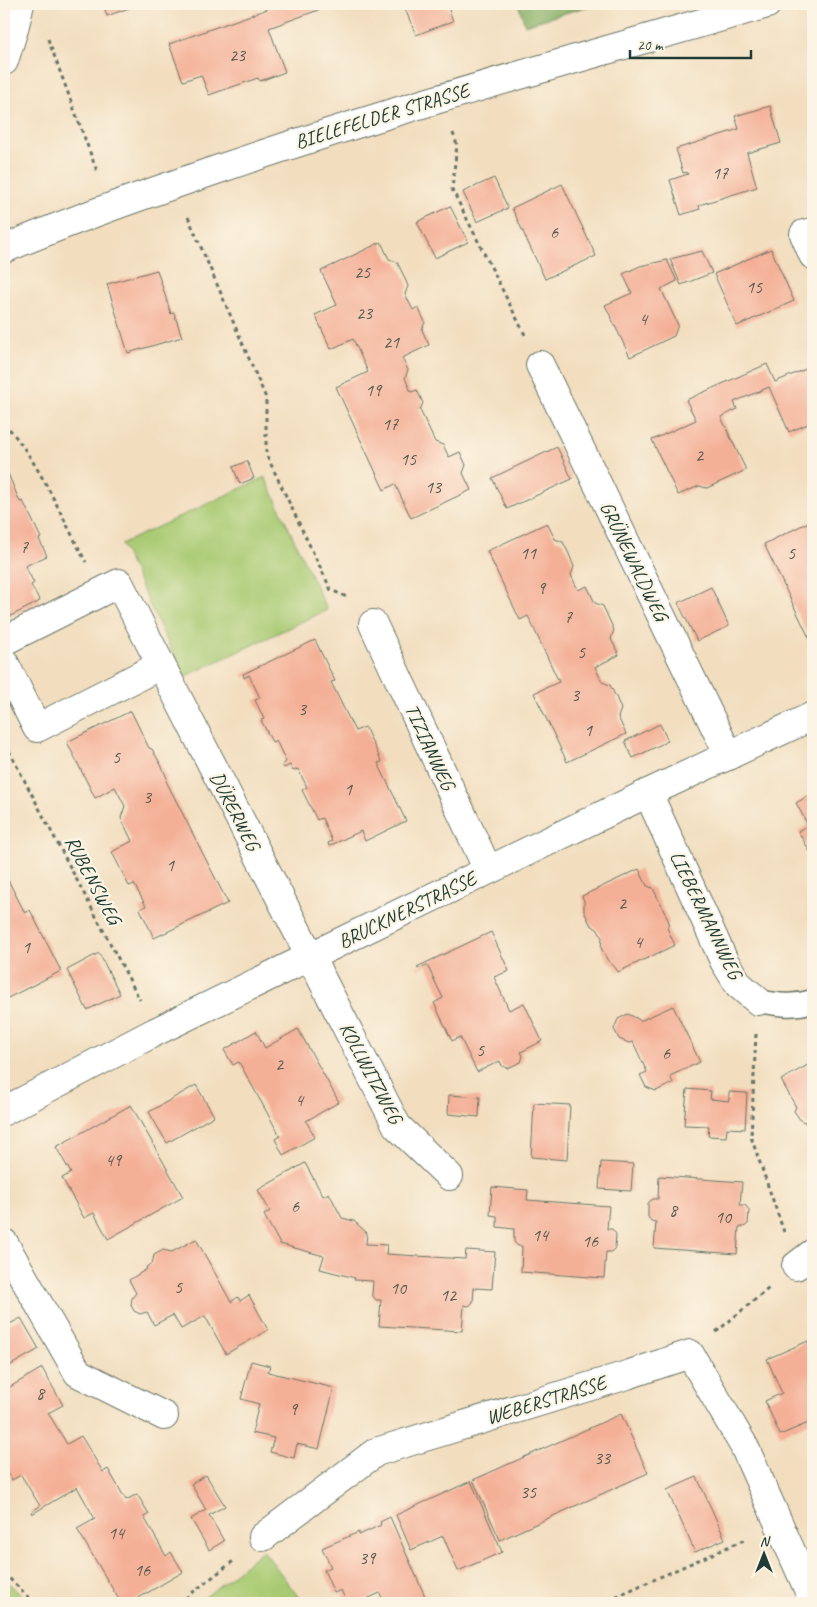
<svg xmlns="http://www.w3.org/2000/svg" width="817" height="1607" viewBox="0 0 817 1607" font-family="Caveat,sans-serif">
	<rect width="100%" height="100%" fill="#fcf5e5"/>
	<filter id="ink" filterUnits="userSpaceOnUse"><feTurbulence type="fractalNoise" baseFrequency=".02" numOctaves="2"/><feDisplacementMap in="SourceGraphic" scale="10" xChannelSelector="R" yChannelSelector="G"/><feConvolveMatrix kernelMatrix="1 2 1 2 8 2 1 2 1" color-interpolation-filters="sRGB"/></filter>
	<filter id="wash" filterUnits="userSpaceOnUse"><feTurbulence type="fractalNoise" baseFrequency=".0096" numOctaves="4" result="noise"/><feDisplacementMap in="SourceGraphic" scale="20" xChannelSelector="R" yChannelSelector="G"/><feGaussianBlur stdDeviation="1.12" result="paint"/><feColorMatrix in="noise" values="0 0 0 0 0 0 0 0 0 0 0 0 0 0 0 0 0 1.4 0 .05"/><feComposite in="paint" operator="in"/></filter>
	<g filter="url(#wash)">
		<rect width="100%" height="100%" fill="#f2debf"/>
		<g fill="#a9ca72" stroke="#648453">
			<polygon points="265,477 327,610 184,677 121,544"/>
			<polygon points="263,1550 303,1603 198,1603"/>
			<polygon points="4,1579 15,1589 28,1603 4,1603"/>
		</g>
		<polygon fill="#86ae64" stroke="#52764c" points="518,4 596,4 525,25"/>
		<g id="blocks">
			<g fill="#f4b097">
				<polygon points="103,4 140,4 107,16"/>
				<polygon points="276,4 335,4 269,28 285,72 260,81 258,78 209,95 201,75 183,81 169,44 262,11 277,5"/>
				<polygon points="403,4 447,4 453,21 416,35"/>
				<polygon points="770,106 781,143 747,153 757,187 699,205 700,209 681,215 670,180 688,174 687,172 683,173 676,149 739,129 735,116"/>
				<polygon points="494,178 508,208 477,222 463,192"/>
				<polygon points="562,184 596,256 545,279 512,208"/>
				<polygon points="450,206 468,242 435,258 417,222"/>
				<polygon points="381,242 389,259 397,262 403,274 408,286 405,294 413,310 418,307 425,322 422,330 429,345 402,358 408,370 405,378 411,392 417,390 423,403 420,410 435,442 443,445 449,457 460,452 466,465 463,473 471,490 411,518 395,484 384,490 336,387 368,372 353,339 331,349 315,315 337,305 321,271"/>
				<polygon points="771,249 794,301 737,326 714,274"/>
				<polygon points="702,251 712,273 681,285 670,259"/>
				<polygon points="667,260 677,281 661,289 678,325 674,336 630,357 605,305 632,293 623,274 640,266"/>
				<polygon points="157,270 171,314 174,313 182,337 128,353 107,284"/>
				<polygon points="767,364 775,382 813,366 813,426 808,424 789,432 769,387 734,402 737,409 721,417 746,470 707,488 699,486 678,495 652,440 696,420 686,400"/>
				<polygon points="557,447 572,479 507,509 492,478"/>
				<polygon points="247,461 254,478 240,484 233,467"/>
				<polygon points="4,464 20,502 23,501 41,538 39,539 47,556 25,566 34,583 31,585 40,601 7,618 4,612"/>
				<polygon points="813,520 813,646 764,544"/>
				<polygon points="547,523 555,539 563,542 569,554 574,567 571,575 578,590 587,586 595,603 603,606 614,630 611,639 619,655 595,667 602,682 610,685 616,697 621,709 618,717 626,734 567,762 534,693 559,682 528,616 520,620 487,551"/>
				<polygon points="711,587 729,626 697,641 678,603"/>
				<polygon points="315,640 335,681 331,682 355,731 365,727 382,762 378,763 406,821 365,841 361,831 329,846 328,843 332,841 322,818 317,820 302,790 307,787 298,769 293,771 290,765 284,768 282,765 286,762 276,740 272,742 261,720 264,719 255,700 260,698 249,675 244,678 243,674"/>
				<polygon points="131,711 149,748 152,749 161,765 167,778 166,781 228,903 154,938 140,909 146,906 134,884 129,886 112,852 132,841 121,818 125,806 115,787 95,798 67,742"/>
				<polygon points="660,724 668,741 633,758 625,741"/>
				<polygon points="813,793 813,857 798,831 808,825 796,803"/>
				<polygon points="4,867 8,874 7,878 25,913 30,910 61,971 4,1000"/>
				<polygon points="639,869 647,886 653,888 669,922 667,928 675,945 618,972 615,967 608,961 601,948 602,938 598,930 590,924 584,911 584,901 582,896"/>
				<polygon points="491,932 509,971 494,977 509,1010 524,1003 542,1041 521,1052 523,1056 521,1062 508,1068 502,1066 500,1061 477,1072 460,1037 452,1041 434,1003 443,998 427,965 418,969 417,967"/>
				<polygon points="99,953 120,994 87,1010 67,970"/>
				<polygon points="673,1006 700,1062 670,1076 673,1083 656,1091 646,1087 640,1075 647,1072 633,1042 629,1043 619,1039 614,1029 618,1019 628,1014 638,1019 640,1021"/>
				<polygon points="298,1029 339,1102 306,1121 315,1137 283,1155 275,1139 280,1136 239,1062 233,1065 224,1050 256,1031 265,1048"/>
				<polygon points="813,1062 813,1137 805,1122 801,1121 794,1111 796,1107 781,1080"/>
				<polygon points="196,1085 214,1116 167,1143 149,1112"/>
				<polygon points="687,1089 711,1091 710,1099 729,1101 729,1092 747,1093 745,1129 727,1128 726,1137 708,1136 709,1126 684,1125"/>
				<polygon points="449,1095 480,1097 479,1117 448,1114"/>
				<polygon points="534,1103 570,1105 567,1160 531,1157"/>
				<polygon points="131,1105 183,1197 108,1239 94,1213 84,1218 62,1178 71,1173 56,1147"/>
				<polygon points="601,1162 633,1164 631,1191 599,1189"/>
				<polygon points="305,1163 323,1196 329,1193 342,1218 354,1221 367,1233 366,1244 387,1245 386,1254 465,1259 466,1250 495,1252 492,1289 474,1288 473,1302 469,1306 464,1305 462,1331 379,1326 381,1300 376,1300 372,1295 373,1281 354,1280 355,1278 320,1269 324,1256 280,1244 264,1215 270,1211 258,1190"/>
				<polygon points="659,1176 742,1182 740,1205 745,1205 749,1210 748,1224 744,1227 739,1227 737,1254 654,1248 656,1222 651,1221 648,1217 648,1203 653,1199 658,1199"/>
				<polygon points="492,1187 528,1190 527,1200 609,1206 607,1229 612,1229 616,1234 615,1248 611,1252 606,1252 604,1278 521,1272 522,1246 518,1246 514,1242 514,1229 497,1227 497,1216 490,1215"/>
				<polygon points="196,1239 231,1302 238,1297 240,1301 249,1295 268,1330 226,1354 205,1316 181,1329 173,1315 154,1325 147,1312 140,1314 134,1311 131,1305 132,1298 136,1293 129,1280 147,1269 146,1267 152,1264 154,1255 163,1250 172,1252"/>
				<polygon points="21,1318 39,1349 4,1369 4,1322 6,1326"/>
				<polygon points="808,1341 811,1349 813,1348 813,1421 780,1435 765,1401 782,1393 767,1359"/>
				<polygon points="251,1361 270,1366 268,1372 334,1388 319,1449 297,1444 294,1458 270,1452 274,1438 252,1433 259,1404 241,1399"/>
				<polygon points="42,1368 63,1405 48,1413 67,1444 81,1436 103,1472 108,1469 126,1500 137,1494 149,1514 144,1517 166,1556 171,1552 183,1572 130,1603 121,1603 77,1529 95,1519 77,1487 32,1514 31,1512 40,1506 21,1475 12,1480 4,1466 4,1388 5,1390"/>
				<polygon points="621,1414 648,1473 500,1540 473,1480"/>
				<polygon points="206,1475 225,1506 209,1515 224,1541 209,1550 191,1519 206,1510 191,1484"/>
				<polygon points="697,1477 725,1539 695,1552 667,1490"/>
				<polygon points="471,1481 502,1552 458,1571 443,1536 411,1550 396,1515"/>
				<polygon points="390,1517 428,1603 384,1603 380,1593 358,1603 347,1603 341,1590 334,1593 324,1570 331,1567 322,1548 359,1532 359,1535 381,1525 380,1522"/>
			</g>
		</g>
	</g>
	<g filter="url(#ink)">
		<use href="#blocks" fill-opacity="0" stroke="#697565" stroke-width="1"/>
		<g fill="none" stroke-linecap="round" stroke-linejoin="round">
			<defs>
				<path id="lane" d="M 758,1001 C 779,1005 793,1007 813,1001"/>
				<g id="street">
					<polyline points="4,61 14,29 20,4"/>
					<polyline points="813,232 804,234 813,255"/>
					<polyline points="540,365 729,756"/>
					<polyline points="373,624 488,870"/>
					<polyline points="4,641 119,583 397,1126 449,1176"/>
					<polyline points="4,662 37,728 161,665"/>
					<polyline points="648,793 724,961 739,985 758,1001"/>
					<polyline points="4,1111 155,1032 309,957 648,793 813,716"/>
					<polyline points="4,1243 78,1373 164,1416"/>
					<polyline points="796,1266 813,1253"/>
					<polyline points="263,1537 376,1452 627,1375 690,1354 744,1446 813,1600"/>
				</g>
				<path id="secondary" d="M 4,249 C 74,219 146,194 219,169 C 400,107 584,57 767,4"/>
			</defs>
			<use href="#lane" stroke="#697565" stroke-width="25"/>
			<use href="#street" stroke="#697565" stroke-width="30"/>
			<use href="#secondary" stroke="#697565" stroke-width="30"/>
			<g stroke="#697565" stroke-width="3" stroke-dasharray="4 4" stroke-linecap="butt">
				<polyline points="48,39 98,174"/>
				<polyline points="453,133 457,145 452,189 525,335"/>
				<polyline points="188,217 266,398 266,454 331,590 349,598"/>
				<path d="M 4,423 C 39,461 61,516 86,562"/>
				<polyline points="9,751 140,1000"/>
				<polyline points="756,1034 751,1137 784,1232"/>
				<polyline points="716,1332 769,1288"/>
				<polyline points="4,1573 34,1603"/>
				<polyline points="179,1603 236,1559"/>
				<polyline points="601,1603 746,1539"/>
			</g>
			<use href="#lane" stroke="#fff" stroke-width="22"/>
			<use href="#street" stroke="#fff" stroke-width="28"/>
			<use href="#secondary" stroke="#fff" stroke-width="28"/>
		</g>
	</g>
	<g text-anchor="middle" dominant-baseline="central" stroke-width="4.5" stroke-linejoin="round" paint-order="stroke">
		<g font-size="18" fill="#545a4d">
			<text x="237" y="55">23</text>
			<text x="720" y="173">17</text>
			<text x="554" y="232">6</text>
			<text x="362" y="272">25</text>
			<text x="754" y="287">15</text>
			<text x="364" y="313">23</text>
			<text x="643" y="319">4</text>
			<text x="391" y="342">21</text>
			<text x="373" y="390">19</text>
			<text x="390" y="424">17</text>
			<text x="699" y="455">2</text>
			<text x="408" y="459">15</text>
			<text x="433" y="487">13</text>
			<text x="24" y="547">7</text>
			<text x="528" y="553">11</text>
			<text x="791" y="553">5</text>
			<text x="541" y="588">9</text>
			<text x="568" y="617">7</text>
			<text x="581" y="652">5</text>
			<text x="575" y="695">3</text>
			<text x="302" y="709">3</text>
			<text x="588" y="730">1</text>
			<text x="116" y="757">5</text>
			<text x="348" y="789">1</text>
			<text x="147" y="797">3</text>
			<text x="170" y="865">1</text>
			<text x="622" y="903">2</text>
			<text x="638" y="942">4</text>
			<text x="26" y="947">1</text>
			<text x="480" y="1050">5</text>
			<text x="666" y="1053">6</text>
			<text x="279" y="1064">2</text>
			<text x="299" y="1100">4</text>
			<text x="113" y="1160">49</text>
			<text x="295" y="1206">6</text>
			<text x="673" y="1210">8</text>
			<text x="723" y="1217">10</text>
			<text x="540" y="1235">14</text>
			<text x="590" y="1241">16</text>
			<text x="178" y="1287">5</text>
			<text x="398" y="1288">10</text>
			<text x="448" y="1295">12</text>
			<text x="40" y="1393">8</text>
			<text x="293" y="1409">9</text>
			<text x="602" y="1458">33</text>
			<text x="528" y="1492">35</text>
			<text x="116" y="1533">14</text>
			<text x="367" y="1558">39</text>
			<text x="142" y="1570">16</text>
		</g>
		<g font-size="20" fill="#1f3d34" stroke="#fcf5e5">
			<text transform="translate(382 116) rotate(-17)">BIELEFELDER STRASSE</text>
			<text transform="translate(634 561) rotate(64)">GRÜNEWALDWEG</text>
			<text transform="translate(430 747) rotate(65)">TIZIANWEG</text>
			<text transform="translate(235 811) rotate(63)">DÜRERWEG</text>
			<text transform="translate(93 880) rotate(62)">RUBENSWEG</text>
			<text transform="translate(407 910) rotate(-26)">BRUCKNERSTRASSE</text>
			<text transform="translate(706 915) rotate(64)">LIEBERMANNWEG</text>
			<text transform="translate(371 1073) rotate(62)">KOLLWITZWEG</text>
			<text transform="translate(546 1400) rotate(-17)">WEBERSTRASSE</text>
		</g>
	</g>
	<rect width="817" height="1607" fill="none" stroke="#fcf5e5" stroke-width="20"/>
	<g transform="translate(764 1554)" stroke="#fcf5e5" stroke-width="4" paint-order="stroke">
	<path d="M0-4L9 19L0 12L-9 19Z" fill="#1f3d34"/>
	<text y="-8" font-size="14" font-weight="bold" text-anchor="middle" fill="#1f3d34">N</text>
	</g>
	<path d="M630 50v8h121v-8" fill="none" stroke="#1f3d34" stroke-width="2.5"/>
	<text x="637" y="50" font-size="15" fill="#1f3d34" stroke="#fcf5e5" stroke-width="4" paint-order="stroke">20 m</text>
</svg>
